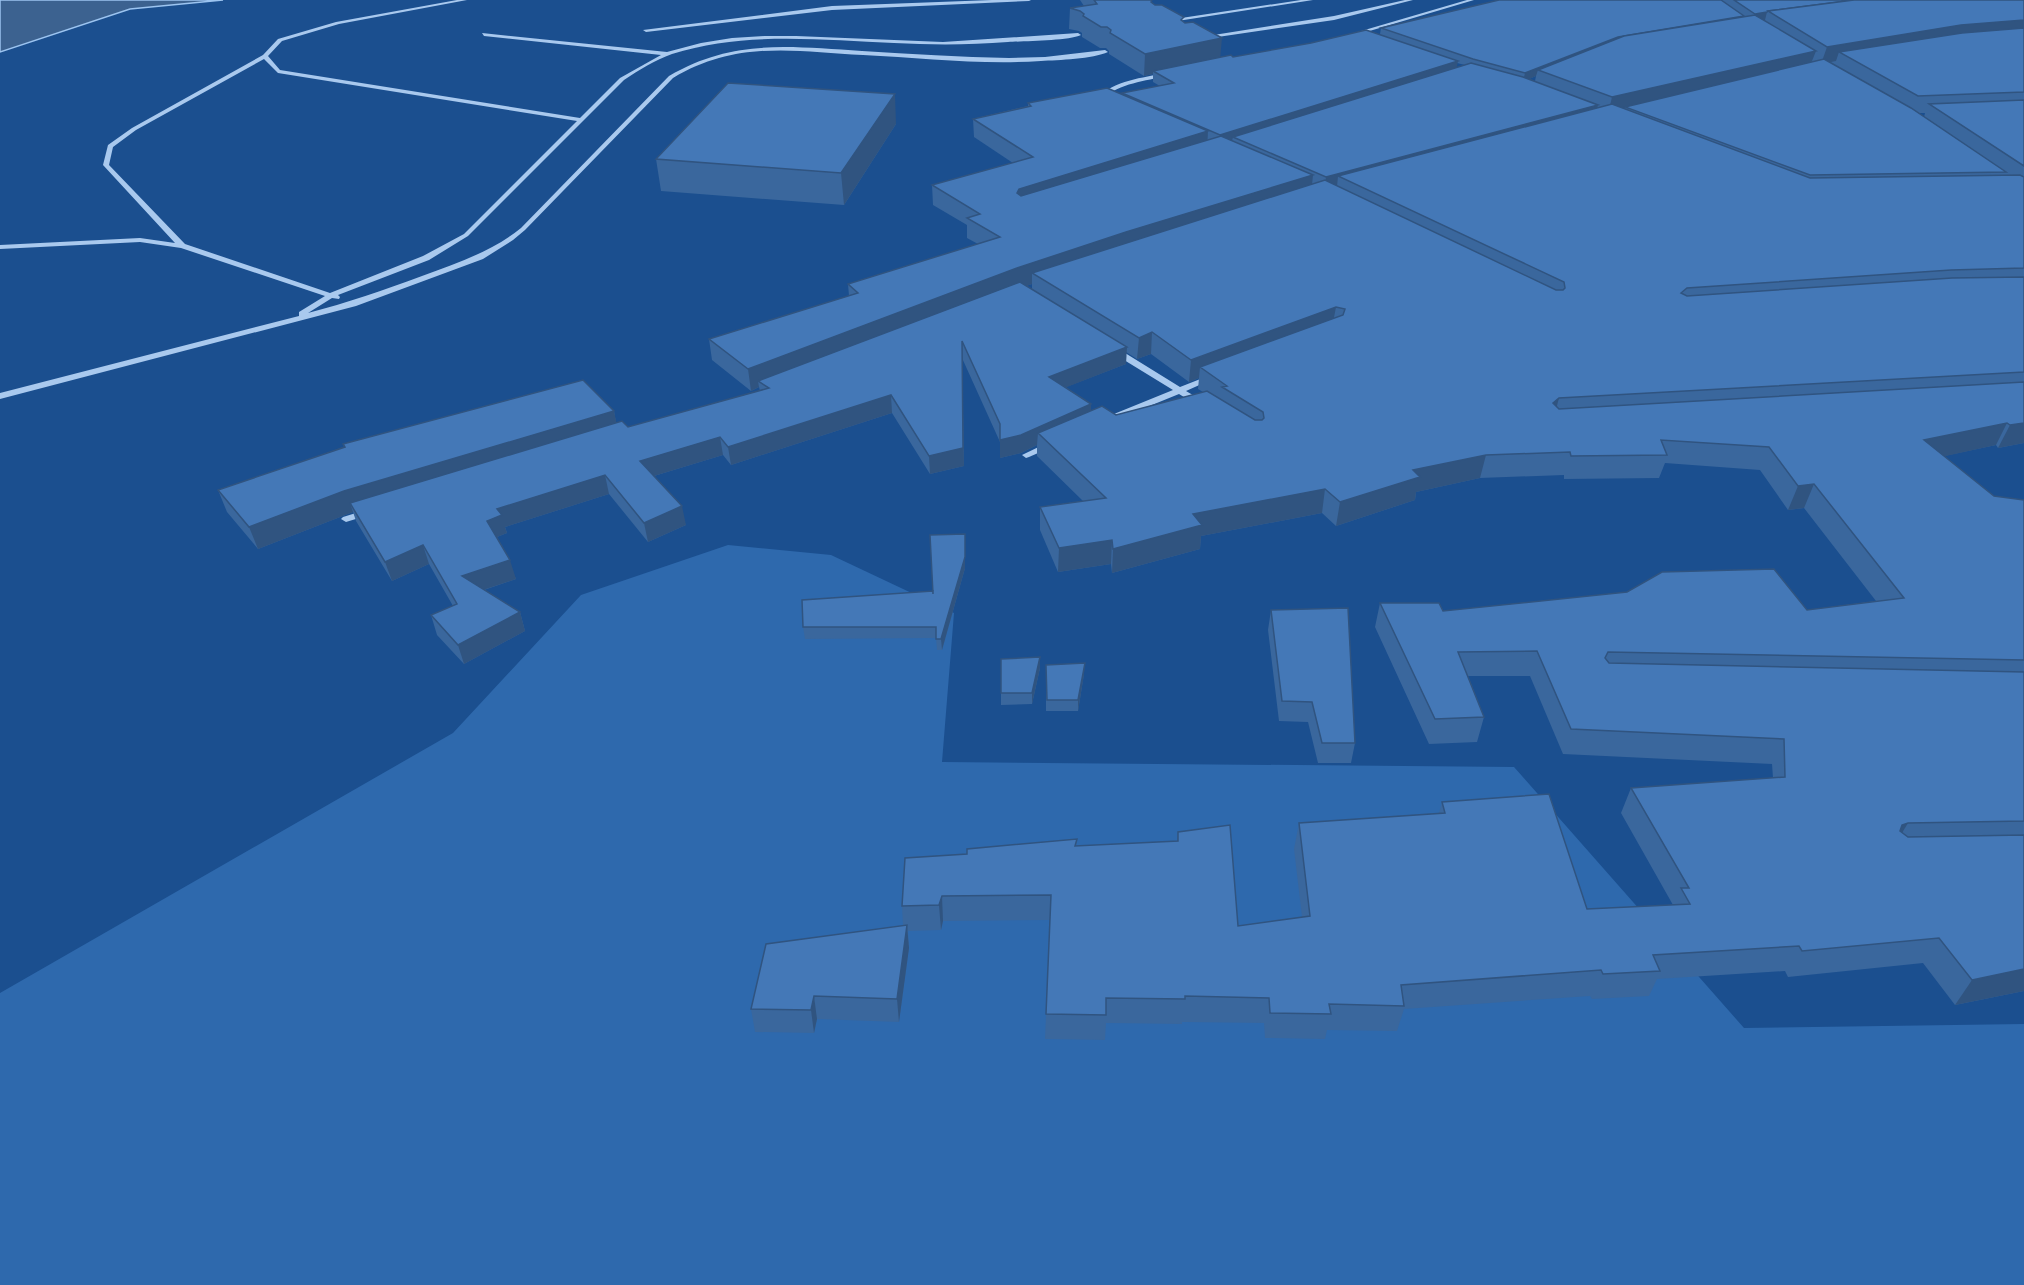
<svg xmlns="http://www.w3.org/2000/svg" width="2024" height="1285" viewBox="0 0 2024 1285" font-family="Arial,sans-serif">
	<rect width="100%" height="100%" fill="#1b4f8f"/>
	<polygon fill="#2e69ad" points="728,545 831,555 954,613 942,762 1514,767 1744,1028 2024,1024 2024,1285 0,1285 0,993 453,733 581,595"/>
	<polygon fill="#3c6290" stroke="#9cc4f0" stroke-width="1.5" points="0,0 223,0 130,9 0,52"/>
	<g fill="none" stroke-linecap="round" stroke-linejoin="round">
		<g fill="#a9c9ee" fill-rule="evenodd">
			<path d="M 457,0 L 467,0 L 339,24 L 282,41 L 268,56 L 280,70 L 580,118 L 620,78 L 661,55 L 484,36 L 482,33 L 667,52 L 701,43 L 732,38 L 764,36 L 796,36 L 943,42 L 1078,33 L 1081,35 C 1067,41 1025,41 1008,42 C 970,45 932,45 894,43 C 820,40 744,31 672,54 C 655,60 639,70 624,80 L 468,236 L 429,260 L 338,295 L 340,297 L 339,299 L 332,298 L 308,313 C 347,303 384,290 422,276 C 457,263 491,252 521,228 L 669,76 C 734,38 790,47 862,51 C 911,54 960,57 1009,58 L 1045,57 L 1105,50 L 1108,52 C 1093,59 1058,60 1041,61 C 982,65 922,58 863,55 C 793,51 737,40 673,78 L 525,230 L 513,240 L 483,259 L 356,306 L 0,399 L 0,393 L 299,316 L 299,312 L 325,296 L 181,248 L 140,242 L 0,249 L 0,245 L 140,238 L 175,243 L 103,165 L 108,145 L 132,128 L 263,55 L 278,39 L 336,22 ZM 264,59 L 278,73 L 577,121 L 464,234 L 423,256 L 330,293 L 185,244 L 109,165 L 113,147 L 136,130 Z"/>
			<polygon points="992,0 1031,0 1029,1 832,10 646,32 643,30 832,6"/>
			<polygon points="1301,0 1313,0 1171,22 1168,20"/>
			<polygon points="1405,0 1413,0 1334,20 1204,39 1201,37 1334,16"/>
			<polygon points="1467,0 1474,0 1356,35 1351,34"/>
			<path d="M 1166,73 L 1168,74 L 1168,76 C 1144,81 1121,83 1102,99 L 1097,98 C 1115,80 1142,78 1166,73 Z"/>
			<polygon points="1111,348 1117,348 1180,387 1208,376 1211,376 1215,378 1186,391 1203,401 1203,405 1197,405 1179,394 1115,420 1109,420 1109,416 1173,390 1111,352"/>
			<polygon points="1051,441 1055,444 1054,446 1029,457 1026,458 1022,455"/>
			<polygon points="369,509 374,512 372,514 346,522 341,519 343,517"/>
		</g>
	</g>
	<g fill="#3a679d" fill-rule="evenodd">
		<path d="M 1080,0 L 1152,0 L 1152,3 L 1155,5 L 1183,21 L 1220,57 L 1233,57 L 1380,34 L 1381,28 L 1499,0 L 2024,0 L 2024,443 L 1998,448 L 1996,445 L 1944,456 L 1994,496 L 2024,500 L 2024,991 L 1955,1005 L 1923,963 L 1788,977 L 1785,971 L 1657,979 L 1649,996 L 1592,999 L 1590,996 L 1404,1009 L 1397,1031 L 1327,1030 L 1325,1039 L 1265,1038 L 1264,1023 L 1182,1022 L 1182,1024 L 1106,1023 L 1105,1040 L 1045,1039 L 1050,920 L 943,921 L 941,930 L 908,931 L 909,948 L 899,1022 L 817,1019 L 814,1033 L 755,1032 L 751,1009 L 903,926 L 902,906 L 967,854 L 1077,839 L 1076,846 L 1177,841 L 1178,832 L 1238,926 L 1302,917 L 1294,849 L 1299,823 L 1439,813 L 1442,802 L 1587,909 L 1673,905 L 1621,813 L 1631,788 L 1773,778 L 1772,764 L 1563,754 L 1530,676 L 1468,676 L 1484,717 L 1477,742 L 1429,744 L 1375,627 L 1380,603 L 1443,611 L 1807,610 L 1876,601 L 1804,508 L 1788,510 L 1760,470 L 1665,463 L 1659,478 L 1564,479 L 1564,475 L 1480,478 L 1416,492 L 1415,500 L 1336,526 L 1322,513 L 1201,536 L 1200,549 L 1112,573 L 1111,564 L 1058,572 L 1040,530 L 1040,507 L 1083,501 L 1037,456 L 1037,445 L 1021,453 L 1000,458 L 1000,442 L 962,358 L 964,466 L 930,474 L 892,413 L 731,465 L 723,455 L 654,476 L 686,525 L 648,542 L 609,494 L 505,527 L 507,533 L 497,537 L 516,579 L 484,590 L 520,612 L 525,631 L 464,664 L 437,635 L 431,615 L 453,606 L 429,564 L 392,581 L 356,521 L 353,512 L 258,549 L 227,512 L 218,490 L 344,447 L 343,444 L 614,411 L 616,423 L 628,427 L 760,391 L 759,387 L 751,391 L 712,360 L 709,339 L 849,296 L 848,284 L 978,244 L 967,238 L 967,225 L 933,205 L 932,185 L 1013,163 L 974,137 L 973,119 L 1028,106 L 1028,103 L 1121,95 L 1122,93 L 1160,86 L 1153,82 L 1153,74 L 1144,76 L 1109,54 L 1109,51 L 1106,48 L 1100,48 L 1082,37 L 1082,33 L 1079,31 L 1069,29 L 1070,8 L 1084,6 ZM 1457,63 L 1465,65 L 1456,68 ZM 1536,76 L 1535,81 L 1529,79 ZM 1919,113 L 1925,113 L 1924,117 ZM 1032,284 L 1032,290 L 1026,286 ZM 1126,352 L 1137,359 L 1151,354 L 1189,382 L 1199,378 L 1198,389 L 1203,392 L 1116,415 L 1091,411 L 1066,387 L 1126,364 Z"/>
		<polygon points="896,124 844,205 661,191 656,159"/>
		<polygon points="965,568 942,650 937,650 936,638 805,639 803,627 933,591"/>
		<polygon points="1271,610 1355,743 1351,763 1318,763 1308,722 1279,721 1268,630"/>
		<polygon points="1001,659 1040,668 1032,704 1001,705"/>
		<polygon points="1046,665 1084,674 1078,711 1046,711"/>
	</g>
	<g fill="#305480">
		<polygon points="1767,12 1765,20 1753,22 1755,14"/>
		<polygon points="1744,16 1538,70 1536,76 1523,82 1525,73 1618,37"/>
		<polygon points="2024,20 2024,36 1839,52 1836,61 1821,64 1827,47 1961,25"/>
		<polygon points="1222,38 1220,60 1153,71 1153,74 1144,76 1145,54"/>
		<polygon points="1816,51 1810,66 1625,107 1624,110 1608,114 1612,97"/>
		<polygon points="1458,61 1456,71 1233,137 1232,141 1219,146 1220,135"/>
		<polygon points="895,94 896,124 844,205 841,173"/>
		<polygon points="1598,105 1595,118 1338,176 1337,187 1324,191 1326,177"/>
		<polygon points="1208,131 1207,150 1019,209 1017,193 1019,189"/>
		<polygon points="1313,175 1311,195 1032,273 1032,284 758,381 759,387 751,391 748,369 1017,268 1126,232"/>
		<polygon points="1336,307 1332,328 1200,367 1199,378 1189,382 1191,360"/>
		<polygon points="1152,332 1151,354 1137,359 1139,338"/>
		<polygon points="962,341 964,466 930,474 929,456"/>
		<polygon points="1127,347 1126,364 1049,394 1049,377"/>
		<polygon points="891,395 892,413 731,465 728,447"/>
		<polygon points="1559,398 1553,421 1553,403"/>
		<polygon points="1091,404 1091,422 1038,433 1037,445 1021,453 1000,458 1000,440"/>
		<polygon points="614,411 618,431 350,503 353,512 258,549 249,527 344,491"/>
		<polygon points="2007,423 1996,445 1914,463 1924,440"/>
		<polygon points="2024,423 2024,443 1998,448 2010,425"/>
		<polygon points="720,437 723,455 644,479 640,461"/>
		<polygon points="1486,455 1480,478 1416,492 1415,500 1336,526 1340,502 1413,470"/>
		<polygon points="605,475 609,494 505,527 507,533 492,539 487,521 497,509"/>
		<polygon points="1814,484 1804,508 1788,510 1798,486"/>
		<polygon points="1325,489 1322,513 1201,536 1200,549 1112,573 1113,549 1193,514"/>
		<polygon points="682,506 686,525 648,542 644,523"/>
		<polygon points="965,534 965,568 942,650 941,639"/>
		<polygon points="1112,540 1111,564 1058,572 1059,548"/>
		<polygon points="423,545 429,564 392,581 385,562"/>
		<polygon points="510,560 516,579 468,595 462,576"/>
		<polygon points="520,612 525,631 464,664 458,645"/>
		<polygon points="1040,657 1040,668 1032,704 1032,693"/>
		<polygon points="1085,663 1084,674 1078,711 1078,700"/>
		<polygon points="1908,823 1893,848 1902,825"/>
		<polygon points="942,896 943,921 941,930 939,905"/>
		<polygon points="907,925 909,948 899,1022 897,999"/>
		<polygon points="2024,969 2024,991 1955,1005 1972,980"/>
		<polygon points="814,996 817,1019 814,1033 811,1010"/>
	</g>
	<g fill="#4478b7" stroke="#305480" stroke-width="1.5">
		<polygon points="1094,0 1152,0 1151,2 1155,5 1162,5 1184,17 1181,20 1185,23 1193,22 1222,38 1145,54 1110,33 1111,30 1107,27 1101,27 1083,16 1084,14 1080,11 1070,8 1097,4"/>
		<polygon points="1499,0 1721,0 1744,16 1618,37 1525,73 1473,59 1381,28"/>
		<polygon points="1734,0 1854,0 1768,11 1767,12 1755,14"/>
		<polygon points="1854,0 2024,0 2024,20 1961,25 1827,47 1768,11"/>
		<polygon points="1755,15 1816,51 1612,97 1538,70 1624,36"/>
		<polygon points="2024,28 2024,92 1918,96 1839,52 1962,33"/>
		<polygon points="1366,30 1458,61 1220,135 1122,93 1174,83 1153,71 1231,55 1233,57 1311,43"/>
		<polygon points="1824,59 1911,108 2006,172 1810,175 1625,107"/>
		<polygon points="1471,63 1523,77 1598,105 1326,177 1233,137"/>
		<polygon points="728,83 895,94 841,173 656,159"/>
		<polygon points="1107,88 1208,131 1019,189 1017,193 1021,196 1221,136 1313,175 1126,232 1017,268 748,369 709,339 858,293 848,284 1000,237 967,218 980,214 932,185 1033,157 973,119 1031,106 1028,103"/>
		<polygon points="2024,100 2024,166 1929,104"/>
		<polygon points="1612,104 1810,178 2020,175 2024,177 2024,268 1951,270 1687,288 1681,293 1687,296 1952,278 2024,277 2024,372 1559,398 1553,403 1559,409 2024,382 2024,423 2010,425 2007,423 1924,440 1994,496 2024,500 2024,660 1608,652 1605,658 1609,663 2024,672 2024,821 1908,823 1902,825 1900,831 1908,837 2024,835 2024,969 1972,980 1939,938 1802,951 1799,946 1653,955 1660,971 1603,974 1601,970 1401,985 1404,1006 1329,1004 1331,1014 1270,1013 1269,998 1185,996 1185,999 1106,998 1106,1015 1046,1014 1051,895 942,896 939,905 902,906 905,858 967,854 967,849 1077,839 1075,846 1178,841 1178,832 1230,825 1238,926 1310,916 1299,823 1445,813 1442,802 1549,794 1587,909 1690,904 1681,888 1689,888 1631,788 1785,777 1784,739 1571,729 1537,651 1458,652 1484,717 1435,719 1380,603 1439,603 1443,611 1627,592 1662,572 1774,569 1807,610 1904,598 1814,484 1798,486 1769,447 1661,440 1667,455 1571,456 1570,452 1486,455 1413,470 1420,477 1340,502 1325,489 1193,514 1202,525 1113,549 1112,540 1059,548 1040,507 1106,498 1038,433 1102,406 1116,415 1207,391 1255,420 1262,420 1264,418 1263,412 1222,387 1227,386 1200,367 1343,315 1345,309 1336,307 1191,360 1152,332 1139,338 1032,273 1325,180 1556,290 1563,290 1565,288 1564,282 1338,176"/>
		<polygon points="1020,282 1127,347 1049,377 1091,404 1021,435 1000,440 1000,424 962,341 963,448 929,456 891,395 728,447 720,437 640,461 682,506 644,523 605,475 497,509 502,515 487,521 510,560 462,576 520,612 458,645 431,615 457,604 423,545 385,562 350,503 622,421 628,427 769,388 758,381"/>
		<polygon points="583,380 614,411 344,491 249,527 218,490 345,447 343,444"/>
		<polygon points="965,534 965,557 941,639 936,639 936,627 803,627 802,600 933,591 933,594 930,535"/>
		<polygon points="1348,608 1355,743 1322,743 1312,702 1282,701 1271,610"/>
		<polygon points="1040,657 1032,693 1001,693 1001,659"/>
		<polygon points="1085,663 1078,700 1047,700 1046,665"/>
		<polygon points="907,925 897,999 814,996 811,1010 751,1009 766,944"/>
	</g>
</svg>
